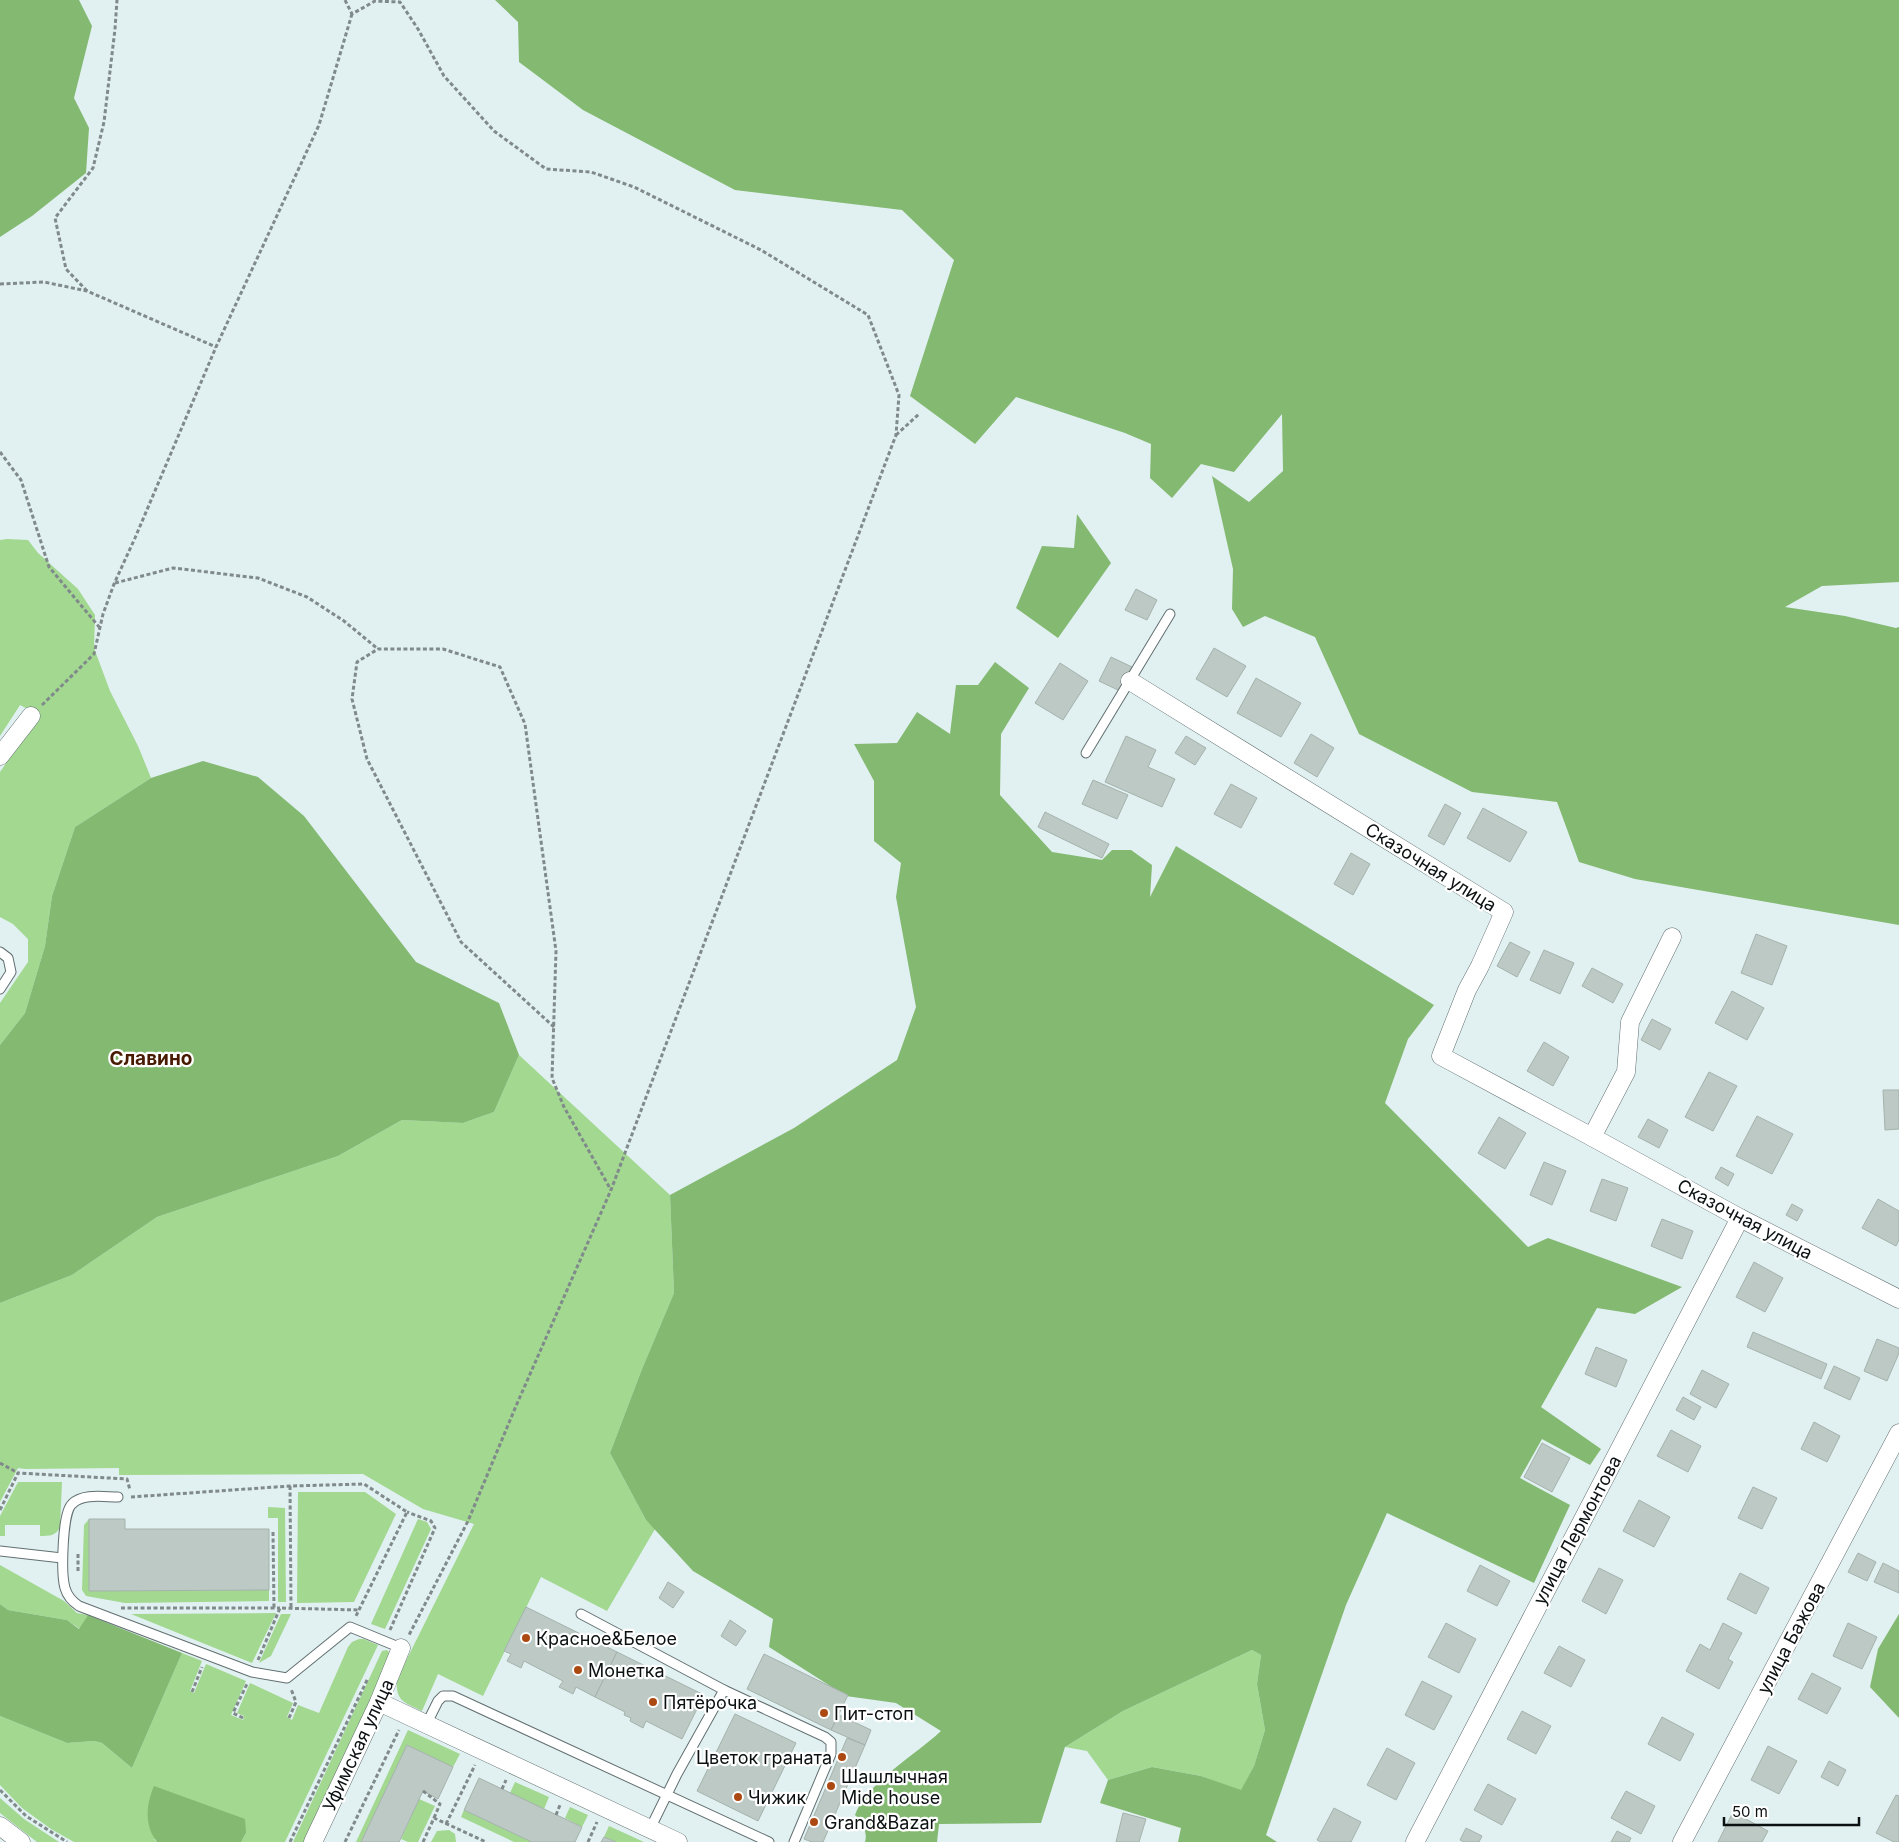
<svg xmlns="http://www.w3.org/2000/svg" width="1899" height="1842" viewBox="0 0 1899 1842" font-family="Inter,sans-serif">
	<rect width="100%" height="100%" fill="#e1f0f1"/>
	<g fill="#a2d890">
		<polygon points="7,539 28,540 38,553 78,589 95,615 94,648 110,691 138,746 151,778 75,827 52,896 45,946 25,1013 0,1045 0,1003 28,962 28,939 13,924 0,917 0,772 39,715 20,705 0,736 0,540"/>
		<path d="M 519,1055 L 670,1195 L 674,1293 L 642,1369 L 610,1453 L 646,1520 L 655,1529 L 607,1611 L 541,1577 L 483,1696 L 438,1674 L 422,1711 C 405,1702 395,1702 397,1679 L 474,1524 L 423,1509 L 363,1474 L 119,1475 L 119,1468 L 25,1469 L 18,1468 L 0,1502 L 0,1303 L 72,1275 L 157,1217 L 338,1156 L 402,1120 L 463,1123 L 494,1112 Z"/>
		<path d="M 18,1482 L 62,1482 L 60,1527 C 56,1536 49,1536 40,1536 L 40,1525 L 5,1525 L 5,1536 L 0,1536 L 0,1516 Z"/>
		<polygon points="298,1492 365,1492 396,1514 354,1602 297,1603"/>
		<polygon points="268,1507 285,1508 286,1602 278,1602 278,1518 268,1518"/>
		<polygon points="89,1519 89,1591 269,1590 269,1601 125,1603 86,1596 82,1590 84,1525"/>
		<polygon points="418,1519 427,1522 431,1529 385,1629 371,1624"/>
		<polygon points="0,1565 64,1601 77,1613 88,1615 80,1629 67,1620 8,1610 0,1604"/>
		<polygon points="276,1613 252,1663 131,1614"/>
		<polygon points="281,1614 291,1614 271,1656 259,1663"/>
		<polygon points="359,1639 364,1639 378,1645 285,1842 241,1842 246,1833 154,1839 157,1842 74,1842 51,1829 22,1808 0,1785 0,1716 67,1743 94,1741 102,1743 132,1768 182,1653 202,1661 190,1691 194,1693 206,1664 246,1681 231,1715 243,1720 244,1716 237,1713 250,1683 293,1703 287,1717 292,1720 298,1705 319,1713 348,1647 352,1642"/>
		<polygon points="387,1650 392,1656 305,1842 293,1842 382,1651"/>
		<polygon points="1252,1650 1261,1655 1257,1684 1265,1730 1254,1766 1241,1791 1201,1776 1152,1767 1108,1780 1087,1751 1065,1747 1123,1711"/>
		<polygon points="408,1730 460,1754 453,1767 407,1745 361,1842 356,1842"/>
		<polygon points="515,1782 549,1797 544,1809 510,1793"/>
		<polygon points="0,1798 24,1819 59,1842 37,1842 0,1813"/>
		<polygon points="419,1799 435,1806 418,1842 408,1842 401,1839"/>
		<polygon points="570,1807 588,1815 582,1827 565,1818"/>
		<polygon points="464,1810 532,1842 514,1842 461,1817"/>
		<polygon points="609,1826 644,1842 616,1842 604,1837"/>
		<polygon points="449,1830 455,1834 456,1842 431,1842 437,1831"/>
	</g>
	<g fill="#83b971">
		<polygon points="0,0 79,0 92,26 74,98 89,128 86,173 32,216 0,237"/>
		<polygon points="495,0 1899,0 1899,582 1822,586 1785,607 1845,616 1896,628 1899,627 1899,925 1635,879 1579,862 1557,802 1472,792 1359,734 1315,637 1265,616 1243,627 1232,609 1233,569 1212,476 1249,502 1283,471 1282,414 1234,472 1201,464 1172,498 1150,478 1151,444 1125,433 1016,397 975,444 910,396 954,260 902,210 735,190 583,110 519,62 518,22"/>
		<polygon points="1077,514 1111,563 1058,638 1016,608 1042,546 1074,548"/>
		<path d="M 995,662 L 1029,688 L 1001,734 L 1000,795 L 1052,852 L 1102,860 L 1112,850 L 1131,850 L 1152,865 L 1150,897 L 1176,846 L 1434,1005 L 1408,1039 L 1385,1103 L 1528,1247 L 1548,1238 L 1682,1287 L 1635,1314 L 1597,1308 L 1541,1407 L 1601,1449 L 1590,1465 L 1542,1439 L 1520,1478 L 1570,1505 L 1534,1583 L 1387,1513 L 1346,1605 L 1266,1835 L 1277,1842 L 1178,1842 L 1181,1828 L 1100,1803 L 1108,1780 L 1152,1767 L 1201,1776 L 1241,1790 L 1254,1766 L 1265,1730 L 1257,1684 L 1261,1655 L 1252,1650 L 1123,1711 L 1065,1747 L 1041,1823 L 939,1824 L 937,1842 L 865,1842 C 868,1832 862,1822 855,1815 C 866,1783 917,1754 941,1731 L 896,1703 L 846,1696 L 769,1647 L 773,1619 L 693,1571 L 646,1520 L 610,1453 L 642,1369 L 674,1293 L 670,1195 L 794,1128 L 897,1060 L 916,1007 L 896,897 L 901,863 L 874,841 L 874,781 L 854,744 L 897,743 L 917,712 L 950,734 L 956,685 L 978,685 Z"/>
		<polygon points="203,761 258,777 304,816 416,962 499,1003 519,1055 494,1112 463,1123 402,1120 338,1156 157,1217 72,1275 0,1303 0,1045 25,1013 45,946 52,896 75,827 151,778"/>
		<polygon points="0,1604 8,1610 67,1620 79,1629 88,1615 182,1653 132,1768 102,1743 94,1741 67,1743 0,1716"/>
		<polygon points="1899,1614 1899,1718 1870,1687 1878,1649"/>
		<path d="M 154,1786 L 245,1819 L 246,1833 L 241,1842 L 157,1842 C 144,1825 146,1805 154,1786 Z"/>
	</g>
	<g fill="#bcc9c4" stroke="#a5b2ac">
		<polygon points="1136,589 1157,600 1147,620 1125,610"/>
		<polygon points="1214,648 1246,666 1227,697 1196,679"/>
		<polygon points="1111,657 1132,667 1120,691 1099,681"/>
		<polygon points="1060,663 1088,681 1063,720 1035,703"/>
		<polygon points="1256,678 1301,703 1281,737 1237,713"/>
		<polygon points="1311,734 1334,748 1317,777 1294,763"/>
		<polygon points="1126,736 1156,750 1148,767 1175,779 1162,807 1105,782"/>
		<polygon points="1186,736 1206,748 1195,765 1175,753"/>
		<polygon points="1093,780 1128,795 1117,819 1082,804"/>
		<polygon points="1231,784 1257,798 1241,828 1214,814"/>
		<polygon points="1445,804 1461,813 1444,845 1428,836"/>
		<polygon points="1483,808 1527,832 1510,862 1467,838"/>
		<polygon points="1045,812 1109,844 1102,858 1038,827"/>
		<polygon points="1351,853 1370,864 1353,895 1334,884"/>
		<polygon points="1756,934 1787,946 1772,985 1741,973"/>
		<polygon points="1510,942 1530,952 1517,977 1497,966"/>
		<polygon points="1544,950 1574,963 1560,994 1530,980"/>
		<polygon points="1592,968 1623,984 1613,1003 1582,986"/>
		<polygon points="1732,991 1764,1008 1747,1040 1715,1023"/>
		<polygon points="1652,1019 1671,1029 1660,1050 1641,1040"/>
		<polygon points="1544,1042 1569,1057 1553,1086 1527,1071"/>
		<polygon points="1709,1072 1737,1086 1713,1131 1685,1117"/>
		<polygon points="1883,1090 1899,1090 1899,1129 1885,1130"/>
		<polygon points="1757,1116 1793,1134 1772,1174 1736,1156"/>
		<polygon points="1499,1117 1526,1133 1505,1169 1478,1153"/>
		<polygon points="1648,1119 1668,1130 1659,1148 1638,1137"/>
		<polygon points="1544,1162 1566,1171 1552,1205 1530,1195"/>
		<polygon points="1721,1167 1734,1174 1728,1186 1715,1178"/>
		<polygon points="1602,1179 1628,1188 1616,1221 1590,1211"/>
		<polygon points="1878,1199 1899,1211 1899,1240 1896,1246 1862,1228"/>
		<polygon points="1792,1204 1803,1210 1797,1221 1786,1215"/>
		<polygon points="1662,1219 1693,1231 1682,1259 1651,1246"/>
		<polygon points="1754,1262 1783,1278 1765,1312 1736,1297"/>
		<polygon points="1753,1332 1827,1364 1821,1379 1747,1347"/>
		<polygon points="1877,1339 1899,1348 1899,1353 1887,1381 1864,1371"/>
		<polygon points="1596,1347 1627,1360 1616,1387 1585,1374"/>
		<polygon points="1834,1366 1860,1378 1850,1400 1824,1388"/>
		<polygon points="1702,1370 1729,1384 1716,1408 1690,1394"/>
		<polygon points="1683,1397 1701,1407 1694,1420 1676,1410"/>
		<polygon points="1814,1422 1840,1436 1827,1462 1801,1449"/>
		<polygon points="1671,1430 1701,1446 1688,1472 1657,1456"/>
		<polygon points="1542,1443 1570,1458 1552,1492 1524,1477"/>
		<polygon points="1753,1487 1777,1498 1762,1529 1738,1518"/>
		<polygon points="1639,1500 1670,1517 1654,1547 1623,1531"/>
		<polygon points="89,1519 125,1519 125,1529 269,1529 269,1590 89,1591"/>
		<polygon points="1858,1553 1876,1562 1867,1581 1848,1572"/>
		<polygon points="1883,1563 1899,1571 1899,1593 1874,1582"/>
		<polygon points="1480,1565 1510,1581 1497,1606 1467,1591"/>
		<polygon points="1599,1568 1623,1580 1606,1614 1582,1601"/>
		<polygon points="1740,1573 1769,1588 1756,1614 1727,1599"/>
		<polygon points="668,1582 684,1592 673,1608 659,1598"/>
		<polygon points="526,1607 617,1652 595,1697 576,1687 573,1694 559,1687 563,1681 524,1661 521,1668 507,1661 511,1654 504,1651"/>
		<polygon points="730,1620 746,1631 736,1646 721,1636"/>
		<polygon points="1446,1623 1476,1639 1459,1673 1428,1657"/>
		<polygon points="1723,1623 1742,1633 1728,1659 1733,1662 1719,1689 1686,1671 1700,1644 1710,1650"/>
		<polygon points="1848,1623 1877,1637 1862,1669 1833,1656"/>
		<polygon points="1559,1646 1585,1660 1571,1687 1544,1673"/>
		<polygon points="617,1652 704,1695 682,1739 646,1721 643,1728 630,1721 631,1718 624,1715 625,1712 595,1697"/>
		<polygon points="764,1654 848,1695 831,1730 747,1689"/>
		<polygon points="1812,1673 1841,1688 1827,1714 1798,1699"/>
		<polygon points="1422,1681 1452,1696 1434,1730 1405,1715"/>
		<polygon points="1522,1711 1551,1726 1536,1754 1507,1739"/>
		<polygon points="735,1714 796,1743 758,1821 697,1791"/>
		<polygon points="839,1715 871,1730 865,1745 831,1730"/>
		<polygon points="1662,1717 1694,1734 1680,1761 1648,1744"/>
		<polygon points="847,1738 865,1745 823,1842 812,1842 804,1839"/>
		<polygon points="407,1745 453,1767 438,1799 423,1791 399,1842 361,1842"/>
		<polygon points="1768,1746 1797,1761 1779,1794 1751,1780"/>
		<polygon points="1387,1748 1415,1763 1396,1800 1367,1785"/>
		<polygon points="1829,1761 1846,1770 1838,1786 1821,1777"/>
		<polygon points="479,1778 582,1827 575,1842 532,1842 464,1810"/>
		<polygon points="1488,1784 1516,1799 1502,1825 1474,1810"/>
		<polygon points="1626,1791 1655,1806 1641,1834 1611,1818"/>
		<polygon points="1896,1795 1899,1796 1899,1842 1894,1842 1876,1833"/>
		<polygon points="1334,1808 1361,1822 1351,1842 1321,1842 1317,1840"/>
		<polygon points="1733,1812 1768,1831 1762,1842 1718,1842"/>
		<polygon points="1123,1813 1146,1819 1139,1842 1116,1842"/>
		<polygon points="1466,1828 1482,1836 1479,1842 1464,1842 1460,1840"/>
		<polygon points="1617,1831 1631,1838 1629,1842 1611,1842"/>
		<polygon points="604,1837 616,1842 601,1842"/>
	</g>
	<g fill="none" stroke-linecap="round" stroke-linejoin="round">
		<defs>
			<g id="service">
				<polyline points="1086,753 1170,614"/>
				<polyline points="0,952 8,958 11,972 0,989"/>
				<path d="M 118,1497 C 104,1497 83,1493 72,1504 C 62,1513 61,1574 65,1588 C 67,1595 73,1602 79,1606 L 252,1672 L 287,1678 L 350,1627 L 401,1648"/>
				<polyline points="0,1551 62,1558"/>
				<polyline points="581,1614 724,1690 677,1774 650,1829"/>
				<polyline points="724,1690 825,1737 831,1742 831,1754 794,1842"/>
				<polyline points="426,1725 438,1701 443,1696 453,1696 769,1842"/>
			</g>
			<g id="minor">
				<polyline points="1130,681 1504,912 1480,966 1467,990 1441,1056 1592,1137"/>
				<polyline points="0,756 31,716"/>
				<polyline points="1672,937 1630,1022 1626,1072 1592,1137 1740,1218 1899,1299"/>
				<polyline points="379,1702 678,1842"/>
				<polyline points="0,1826 21,1842"/>
				<polyline points="313,1842 379,1702 401,1648"/>
				<polyline points="1415,1842 1740,1218"/>
				<polyline points="1682,1842 1899,1433"/>
			</g>
		</defs>
		<use href="#service" stroke="#626f70" stroke-width="11"/>
		<use href="#minor" stroke="#626f70" stroke-width="19"/>
		<g stroke="#808a8b" stroke-width="3" stroke-dasharray="4 2.5" stroke-linecap="butt">
			<polyline points="345,0 352,14 375,1 400,2 418,29 444,76 494,131 546,169 591,172 634,187 761,250 868,315 899,395 896,435 611,1190 516,1406 468,1521 409,1635"/>
			<polyline points="0,284 44,282 87,291 216,347"/>
			<polyline points="87,291 66,269 55,218 93,168 104,122 115,29 117,0"/>
			<polyline points="896,435 919,414"/>
			<polyline points="0,452 21,480 49,567 100,628"/>
			<polyline points="115,583 173,568 258,578 307,597 344,621 378,649"/>
			<polyline points="42,705 94,654 103,614 114,584 135,538 216,347 319,125 352,14"/>
			<polyline points="554,1027 461,942 367,759 352,699 357,662 378,649 443,649 500,667 525,724 556,951 552,1078 564,1107 611,1190"/>
			<polyline points="0,1463 18,1473"/>
			<polyline points="290,1486 291,1609"/>
			<polyline points="131,1497 290,1486 364,1484 407,1512 356,1616"/>
			<polyline points="0,1510 18,1473 127,1479 130,1490"/>
			<polyline points="273,1532 274,1608"/>
			<polyline points="78,1554 78,1573"/>
			<polyline points="121,1608 280,1608"/>
			<polyline points="390,1630 435,1528 431,1521 407,1512"/>
			<polyline points="258,1660 280,1608 359,1610"/>
			<polyline points="192,1692 202,1667"/>
			<polyline points="243,1718 233,1713 247,1684"/>
			<polyline points="289,1718 296,1702 291,1689"/>
			<polyline points="502,1789 506,1780"/>
			<polyline points="0,1790 26,1816 67,1842"/>
			<polyline points="423,1791 440,1804 434,1818"/>
			<polyline points="556,1815 560,1805"/>
			<polyline points="446,1824 475,1765"/>
			<polyline points="290,1842 368,1678"/>
			<polyline points="345,1842 399,1730"/>
			<polyline points="423,1842 434,1818 486,1842"/>
			<polyline points="588,1842 597,1822"/>
		</g>
		<use href="#service" stroke="#fff" stroke-width="9"/>
		<use href="#minor" stroke="#fff" stroke-width="18"/>
	</g>
	<g fill="#ac4912" stroke="#fff" stroke-width="2">
		<circle cx="526" cy="1638" r="5"/>
		<circle cx="578" cy="1670" r="5"/>
		<circle cx="653" cy="1702" r="5"/>
		<circle cx="824" cy="1713" r="5"/>
		<circle cx="842" cy="1757" r="5"/>
		<circle cx="831" cy="1786" r="5"/>
		<circle cx="738" cy="1797" r="5"/>
		<circle cx="814" cy="1822" r="5"/>
	</g>
	<g text-anchor="middle" dominant-baseline="central" stroke-width="4.5" stroke-linejoin="round" paint-order="stroke">
		<g font-size="18" fill="#0b1011" stroke="#fff">
			<text transform="translate(1431 867) rotate(32)">Сказочная улица</text>
			<text transform="translate(1745 1219) rotate(28)">Сказочная улица</text>
			<text transform="translate(1577 1530) rotate(-62)">улица Лермонтова</text>
			<text transform="translate(1791 1638) rotate(-62)">улица Бажова</text>
			<text transform="translate(358 1745) rotate(-65)">Уфимская улица</text>
		</g>
		<g font-size="18" fill="#0b1011" stroke="#fff" text-anchor="start">
			<text x="536" y="1638">Красное&amp;Белое</text>
			<text x="588" y="1670">Монетка</text>
			<text x="663" y="1702">Пятёрочка</text>
			<text x="834" y="1713">Пит-стоп</text>
			<text x="832" y="1757" text-anchor="end">Цветок граната</text>
			<text x="841" y="1776">Шашлычная<tspan x="841" dy="21">Mide house</tspan></text>
			<text x="748" y="1797">Чижик</text>
			<text x="824" y="1822">Grand&amp;Bazar</text>
		</g>
		<g font-size="19" font-weight="bold" fill="#491a02" stroke="#fff">
			<text x="151" y="1058">Славино</text>
		</g>
	</g>
	<path d="M1724 1817v8h135v-8" fill="none" stroke="#0b1011" stroke-width="2.5"/>
	<text x="1732" y="1817" font-size="15" fill="#0b1011" stroke="#ffffff" stroke-width="4" paint-order="stroke">50 m</text>
</svg>
